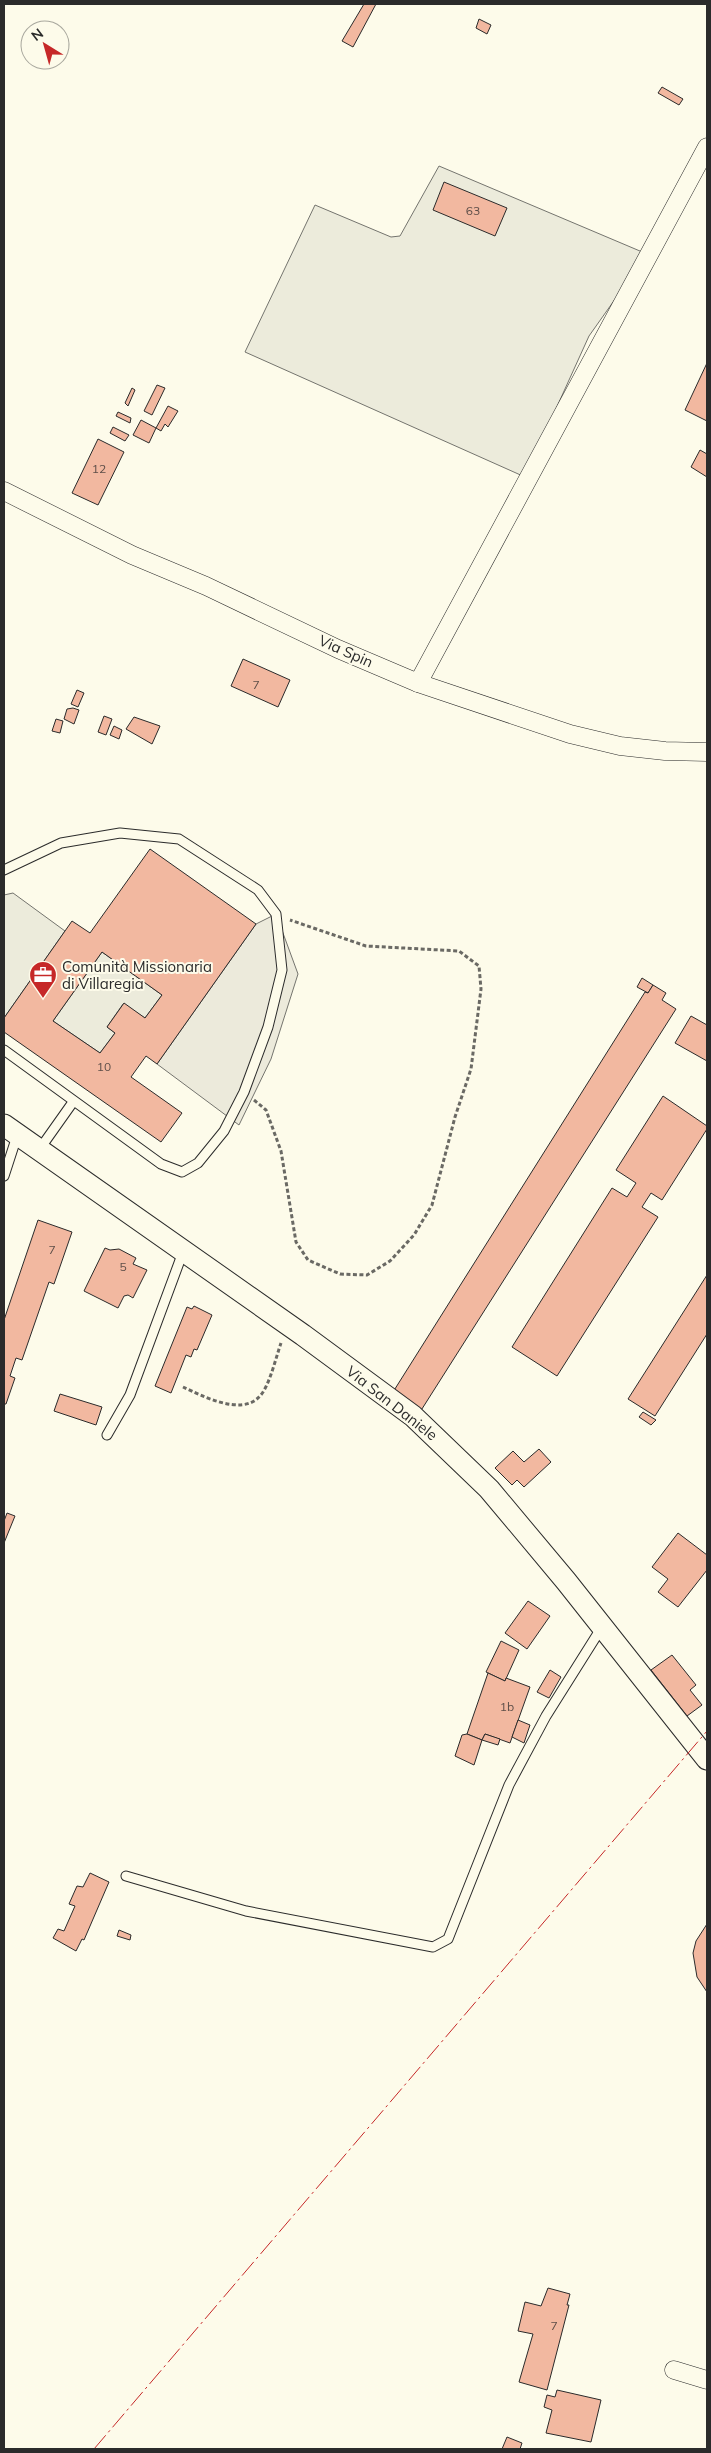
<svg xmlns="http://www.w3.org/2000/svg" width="711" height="2453" viewBox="0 0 711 2453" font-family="Mulish,sans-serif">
	<rect width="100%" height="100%" fill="#fdfbea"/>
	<g fill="#ecebdb" stroke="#74746e">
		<polygon points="439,166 647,254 589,336 525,477 245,352 315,205 391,237 400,236"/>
		<polygon points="13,893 65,931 4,1018 4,895"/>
		<polygon points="102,952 162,995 145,1018 123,1004 107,1027 115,1033 100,1053 53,1021"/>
	</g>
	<polygon fill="#eceadb" stroke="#74746e" points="276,914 298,974 271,1059 239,1125 157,1064 256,924"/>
	<g fill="#f2b8a0" stroke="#2b2b2b" fill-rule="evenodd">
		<polygon points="364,4 376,4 353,47 342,41"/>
		<polygon points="479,19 491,25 487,34 476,28"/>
		<polygon points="662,87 683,99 679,105 658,93"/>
		<polygon points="444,182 507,208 495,236 433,210"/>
		<polygon points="707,363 707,421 685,410"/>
		<polygon points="157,385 165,388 152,415 144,411"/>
		<polygon points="132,388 135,390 128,406 125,403"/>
		<polygon points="168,406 178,411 168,427 165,424 161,431 156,428"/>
		<polygon points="118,412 131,418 130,423 116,416"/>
		<polygon points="141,420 156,428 149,443 133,435"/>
		<polygon points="113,427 129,435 125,441 110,433"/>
		<polygon points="98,439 124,452 98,505 72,493"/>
		<polygon points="700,450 707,454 707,477 691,467"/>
		<polygon points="243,659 290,680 278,707 231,686"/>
		<polygon points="77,690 84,693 78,707 71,704"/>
		<polygon points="73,708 79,710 74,724 64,719 67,709"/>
		<polygon points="104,716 112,719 106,735 98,732"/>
		<polygon points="134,717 160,726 152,744 126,729"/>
		<polygon points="56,719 63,721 60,733 52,731"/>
		<polygon points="114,726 122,730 119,739 110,735"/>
		<path d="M 150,849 L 256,924 L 157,1064 L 146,1056 L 131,1077 L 182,1113 L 161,1142 L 4,1032 L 4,1018 L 72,921 L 90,933 ZM 102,952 L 162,995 L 145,1018 L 124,1003 L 107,1027 L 115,1033 L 100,1053 L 53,1021 Z"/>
		<polygon points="642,978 653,985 648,993 637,987"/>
		<polygon points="653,985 666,993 662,1000 676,1009 420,1412 393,1392 645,992 648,993"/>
		<polygon points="691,1016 707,1025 707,1061 675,1043"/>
		<polygon points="663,1096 707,1126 707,1129 662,1200 651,1193 642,1207 658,1217 557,1376 512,1347 612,1188 627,1197 636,1183 616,1170"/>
		<polygon points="38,1220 72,1232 54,1284 49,1282 22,1360 16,1358 10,1376 15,1378 6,1404 4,1404 4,1320"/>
		<polygon points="105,1248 110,1250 119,1249 136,1258 133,1264 147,1270 133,1298 128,1295 124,1296 118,1308 84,1291"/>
		<polygon points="707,1275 707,1334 655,1416 628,1399"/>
		<polygon points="194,1306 212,1315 197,1350 194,1349 191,1357 186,1355 171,1393 155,1386 187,1307 192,1309"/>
		<polygon points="60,1394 102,1407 96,1425 54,1411"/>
		<polygon points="643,1412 656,1420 651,1425 639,1417"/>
		<polygon points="539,1449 551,1462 524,1487 517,1480 512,1485 495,1468 513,1451 524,1462"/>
		<polygon points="7,1513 15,1516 4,1543 4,1521"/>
		<polygon points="678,1533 707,1555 707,1570 678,1607 658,1592 668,1579 652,1567"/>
		<polygon points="528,1601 550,1616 527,1649 505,1633"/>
		<polygon points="501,1641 519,1650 505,1681 486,1672"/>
		<polygon points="672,1655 696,1685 690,1690 702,1705 687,1716 651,1670"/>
		<polygon points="550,1670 561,1677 549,1698 537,1692"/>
		<polygon points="488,1673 505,1681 506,1678 530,1687 510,1743 485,1734 482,1740 467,1734"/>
		<polygon points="518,1720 530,1725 524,1743 512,1737"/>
		<polygon points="467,1734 482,1740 474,1765 455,1756 462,1735"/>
		<polygon points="485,1734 500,1739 498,1745 482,1740"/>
		<polygon points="90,1873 109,1882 84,1940 82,1939 76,1951 53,1938 58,1929 64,1931 75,1906 69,1904 77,1886 83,1887"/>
		<polygon points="707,1924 707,1992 697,1977 693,1953 696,1941"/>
		<polygon points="119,1930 131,1935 130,1940 117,1936"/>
		<polygon points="548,2288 570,2294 567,2305 569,2305 547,2390 519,2382 533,2334 518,2331 525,2302 541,2306"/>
		<polygon points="557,2390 601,2400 591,2442 546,2433 552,2410 544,2407 547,2395 555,2397"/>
		<polygon points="507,2437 522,2443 520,2449 502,2449"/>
	</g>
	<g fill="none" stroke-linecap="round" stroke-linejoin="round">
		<defs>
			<g id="service">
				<polyline points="4,870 61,843 120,833 179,839 258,890 276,914 282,970 268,1027 244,1092 224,1131 198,1163 182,1172 161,1164 4,1050"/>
				<polyline points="39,1150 73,1102"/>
				<polyline points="4,1176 17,1136"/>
				<polyline points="107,1435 130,1395 183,1252"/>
				<polyline points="126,1876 246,1911 433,1947 448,1939 509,1785 546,1716 602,1627"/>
			</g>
			<g id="minor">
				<polyline points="4,491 132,555 206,586 338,649 418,683 570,734 620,746 665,751 707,752"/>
				<polyline points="418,683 707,147"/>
				<polyline points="674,2370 707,2380"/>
			</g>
			<polyline id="tertiary" points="4,1125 303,1335 413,1416 489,1489 566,1581 707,1759"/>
		</defs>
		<use href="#service" stroke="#2b2b2b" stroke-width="11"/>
		<use href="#minor" stroke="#2b2b2b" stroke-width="19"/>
		<use href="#tertiary" stroke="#2b2b2b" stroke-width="23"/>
		<g stroke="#6a6964" stroke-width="3" stroke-dasharray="4 2.5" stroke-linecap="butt">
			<polyline points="254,1100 266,1110 281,1151 296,1242 308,1260 340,1274 367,1275 390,1261 414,1235 432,1205 455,1117 471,1069 481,989 479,966 459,951 366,946 290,920"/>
			<path d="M 183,1387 C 202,1396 241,1416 259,1397 C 269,1388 276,1357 281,1343"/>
		</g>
		<use href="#service" stroke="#fdfbea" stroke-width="9"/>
		<use href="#minor" stroke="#fdfbea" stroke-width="18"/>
		<use href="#tertiary" stroke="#fdfbea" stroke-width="21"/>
		<polyline stroke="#c62828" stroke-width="1" stroke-dasharray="18 4 2.5 4" stroke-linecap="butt" points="94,2449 707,1731"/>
	</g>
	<defs>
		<symbol id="office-pin" viewBox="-11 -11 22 30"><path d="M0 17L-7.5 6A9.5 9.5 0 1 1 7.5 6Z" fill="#c62828" stroke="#fdfbea"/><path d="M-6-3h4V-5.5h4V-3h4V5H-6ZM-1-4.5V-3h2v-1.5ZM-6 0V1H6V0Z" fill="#fff"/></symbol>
	</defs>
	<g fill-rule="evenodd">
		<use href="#office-pin" x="27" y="959" width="32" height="43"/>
	</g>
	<g text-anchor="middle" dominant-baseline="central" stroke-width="4" stroke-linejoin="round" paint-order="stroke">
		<g font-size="12" fill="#5d4e48">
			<text x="473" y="210">63</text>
			<text x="99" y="468">12</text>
			<text x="256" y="684">7</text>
			<text x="104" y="1066">10</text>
			<text x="52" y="1249">7</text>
			<text x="123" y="1266">5</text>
			<text x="507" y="1706">1b</text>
			<text x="554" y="2325">7</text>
		</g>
		<g font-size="15" fill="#2b2b2b" stroke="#fdfbea">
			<text transform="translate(346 651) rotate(24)">Via Spin</text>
			<text transform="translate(392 1403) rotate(38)">Via San Daniele</text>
		</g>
		<g font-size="15" fill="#2b2b2b" stroke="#fdfbea" text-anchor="start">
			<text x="62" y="966">Comunità Missionaria<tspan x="62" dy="17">di Villaregia</tspan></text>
		</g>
	</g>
	<rect width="711" height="2453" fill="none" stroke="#2b2b2b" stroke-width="10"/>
	<g transform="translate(45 45) rotate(323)"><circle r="24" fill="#fdfbea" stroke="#a9a89e"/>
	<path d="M0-4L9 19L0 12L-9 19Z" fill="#c62828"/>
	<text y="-8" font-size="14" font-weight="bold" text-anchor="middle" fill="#2b2b2b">N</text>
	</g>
</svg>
